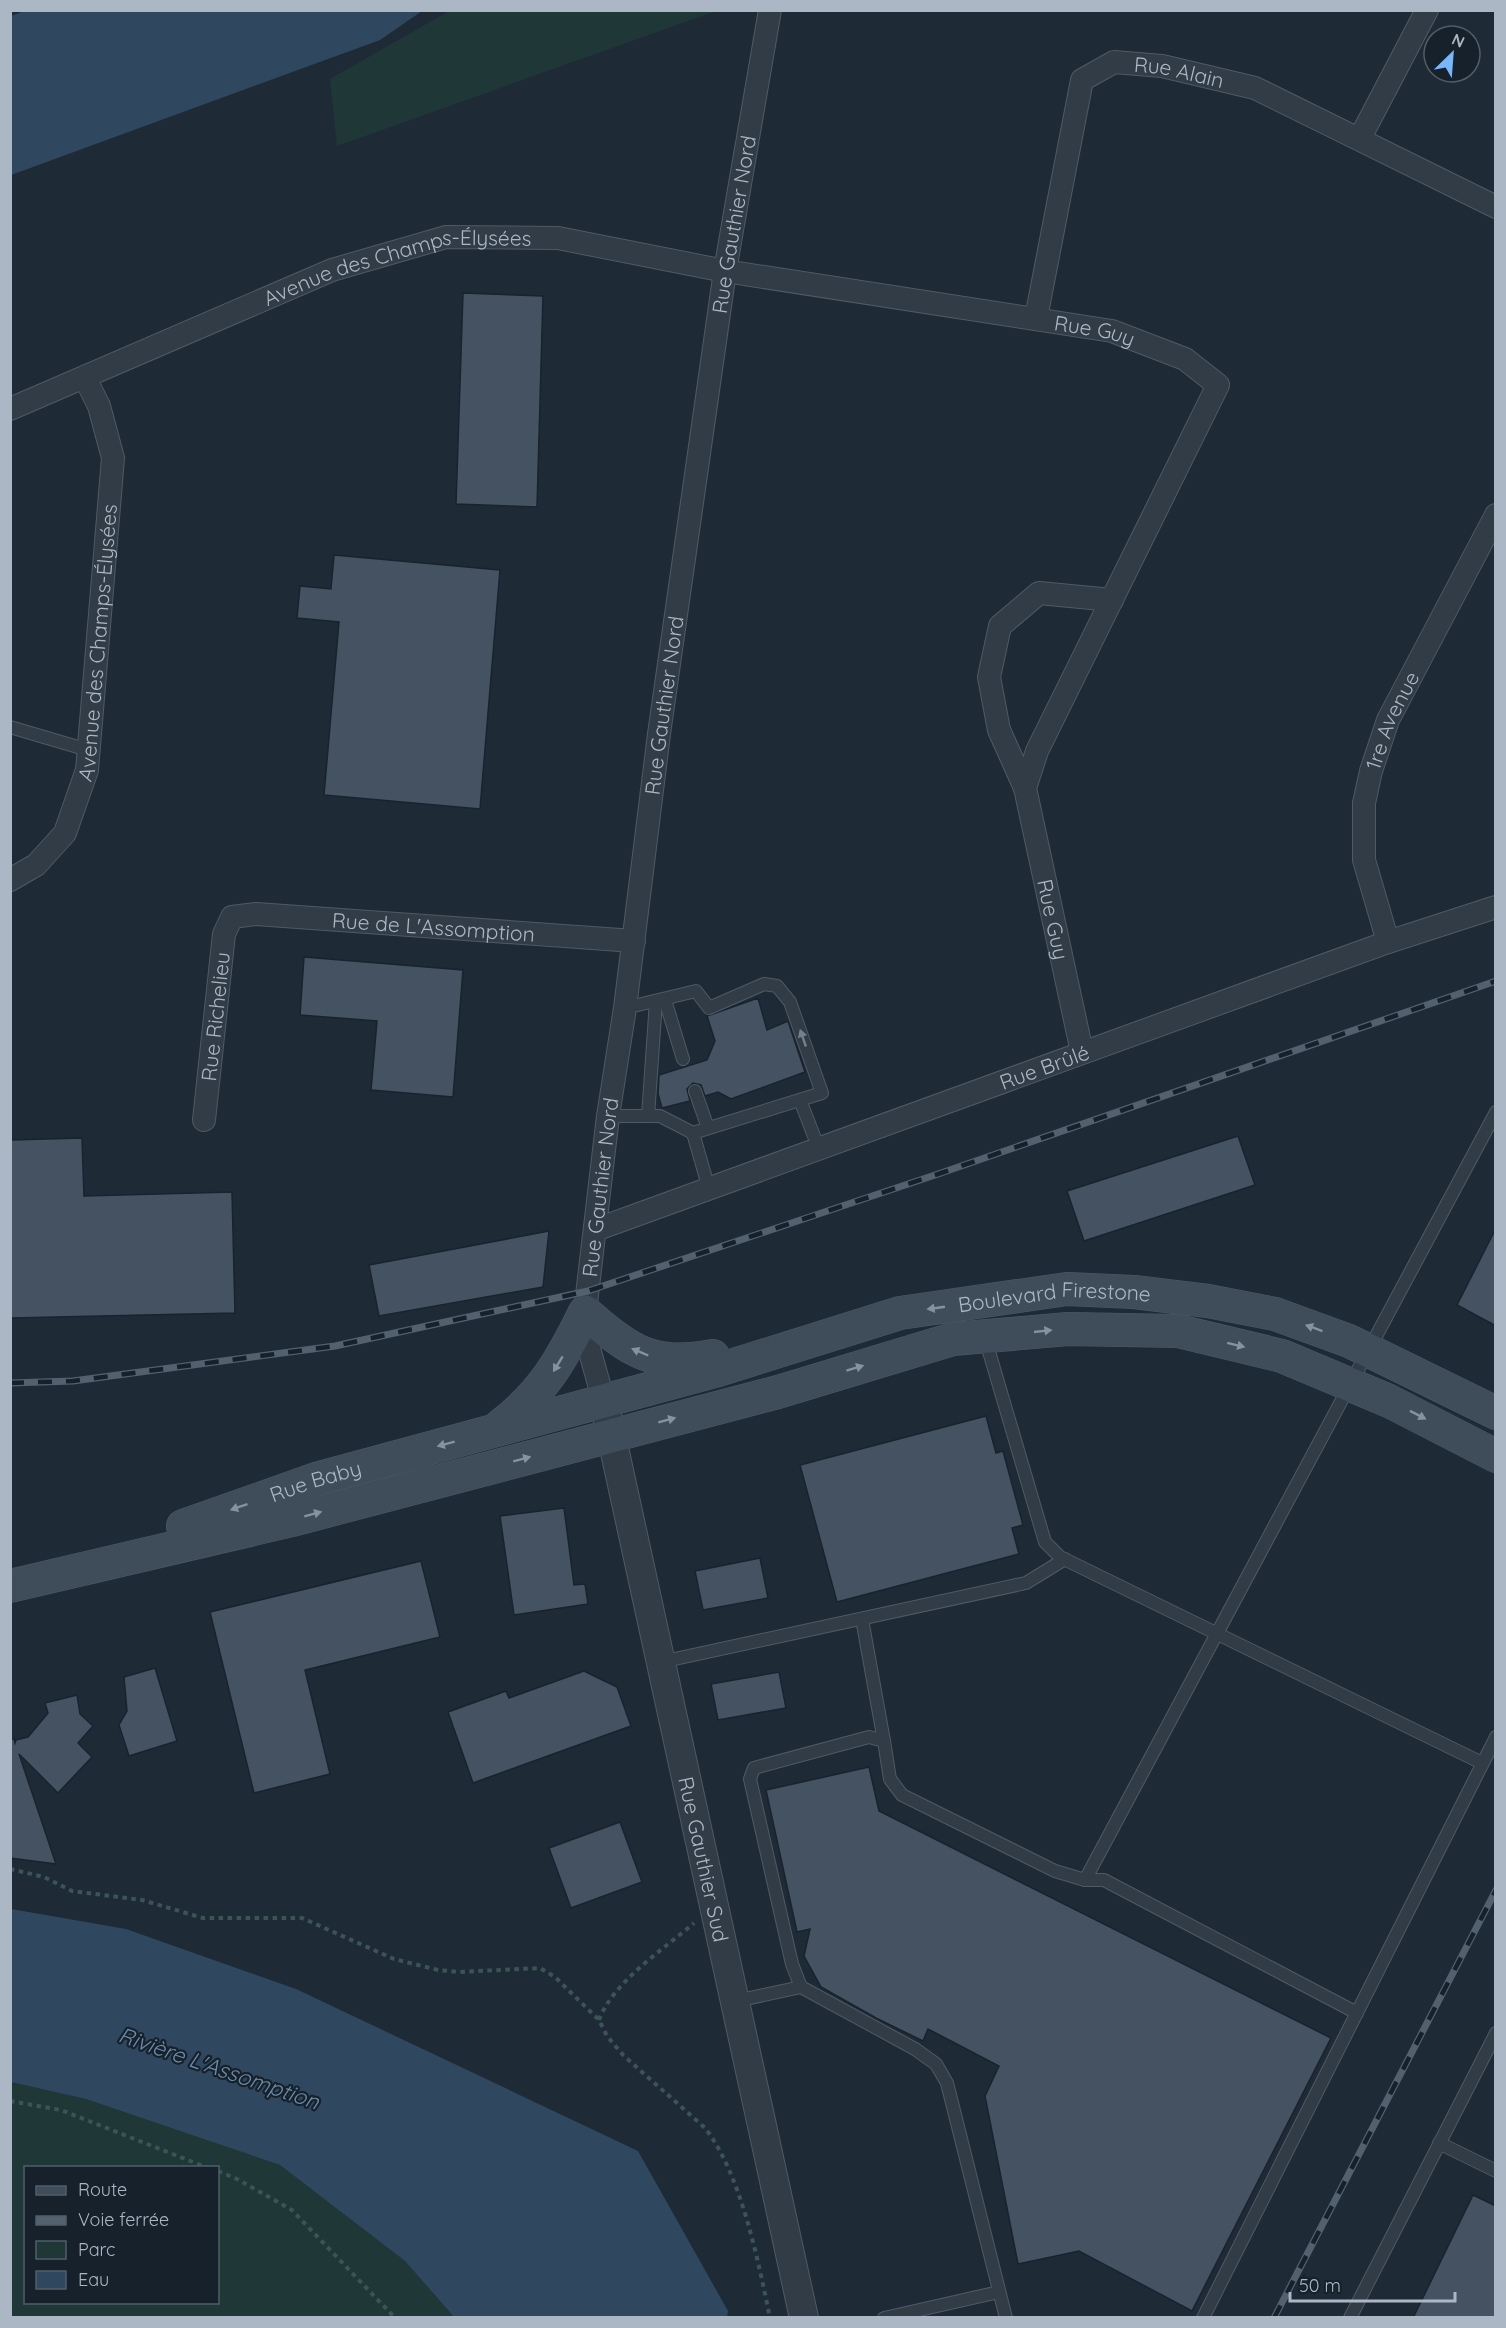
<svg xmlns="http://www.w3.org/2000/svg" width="1506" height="2328" viewBox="0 0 1506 2328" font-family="Quicksand,sans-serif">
	<rect width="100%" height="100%" fill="#1e2b37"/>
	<g fill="#203738" fill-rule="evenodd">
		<polygon points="449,11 449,10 716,11 337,146 330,79"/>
		<path d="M 11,2082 L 86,2099 L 280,2165 L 405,2261 L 454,2317 L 11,2318 ZM 26,2168 L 218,2168 L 218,2302 L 26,2302 Z"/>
	</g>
	<g fill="#30485f">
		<polygon points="25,11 422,10 422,11 380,40 11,175 11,16"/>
		<polygon points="11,1909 126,1929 296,1989 638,2151 728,2311 727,2317 454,2317 405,2261 280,2165 86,2099 11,2082"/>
	</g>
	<g fill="#445261" stroke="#19232d" stroke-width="1.5">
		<polygon points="463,293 543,296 537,507 456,504"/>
		<polygon points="334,555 500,570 480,809 324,795 339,622 297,618 300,586 331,589"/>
		<polygon points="304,957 463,970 453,1097 371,1090 377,1021 300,1015"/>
		<polygon points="758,998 767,1030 788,1021 805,1072 731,1099 718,1092 705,1096 701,1085 693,1083 687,1089 690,1101 662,1108 658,1094 659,1075 707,1060 715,1041 707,1016"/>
		<polygon points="1238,1136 1255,1185 1084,1241 1067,1191"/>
		<polygon points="82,1138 84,1196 232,1192 235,1313 11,1318 10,1140"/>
		<polygon points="1496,1228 1496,1326 1457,1305"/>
		<polygon points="549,1231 543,1287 379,1316 369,1265"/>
		<polygon points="986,1416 996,1453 1003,1451 1023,1525 1012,1528 1019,1554 837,1602 800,1465"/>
		<polygon points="564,1508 574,1585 585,1584 588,1604 514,1615 500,1516"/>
		<polygon points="760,1558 768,1598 703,1610 695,1571"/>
		<polygon points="421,1561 440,1637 305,1670 330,1774 254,1793 210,1612"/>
		<polygon points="155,1668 177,1741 129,1756 119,1725 127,1711 124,1677"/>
		<polygon points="584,1671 617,1687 631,1726 473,1783 448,1712 506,1691 509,1698"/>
		<polygon points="779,1672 786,1708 718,1720 711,1684"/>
		<polygon points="77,1695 80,1714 93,1726 78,1743 92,1757 58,1793 19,1754 56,1864 10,1858 10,1739 14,1739 15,1743 16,1740 28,1737 48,1713 45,1703"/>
		<polygon points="869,1767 879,1811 1331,2038 1192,2311 1079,2251 1018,2264 985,2096 999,2066 928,2029 923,2041 876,2018 821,1987 804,1956 810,1929 797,1932 766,1790"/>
		<polygon points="620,1822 642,1882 571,1908 549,1848"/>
		<polygon points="1473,2195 1496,2206 1496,2318 1413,2318"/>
	</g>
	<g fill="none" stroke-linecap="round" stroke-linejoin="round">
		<defs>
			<g id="service">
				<polyline points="10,727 88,750"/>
				<polyline points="665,1000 683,1059"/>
				<polyline points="695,1091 708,1128"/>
				<polyline points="800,1100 819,1149"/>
				<polyline points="608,1116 660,1116 693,1133 822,1093 790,1002 777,986 764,984 709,1008 696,991 625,1008"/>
				<polyline points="648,1116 656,1001"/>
				<polyline points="693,1133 709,1189"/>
				<polyline points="985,1338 1045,1542 1060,1557 1482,1763"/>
				<polyline points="862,1619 884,1741"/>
				<polyline points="661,1662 1026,1583 1065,1559"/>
				<polyline points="1085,1880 1496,1112"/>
				<polyline points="736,2001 801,1987"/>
				<polyline points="1439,2143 1496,2171"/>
				<polyline points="884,2318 999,2292"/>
				<polyline points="1006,2318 947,2083 936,2064 915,2049 801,1987 792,1964 750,1779 754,1768 869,1737 884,1741 890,1779 902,1795 1055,1871 1085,1880 1104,1880 1357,2013"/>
				<polyline points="1203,2318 1496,1737"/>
				<polyline points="1350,2318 1496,2033"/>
			</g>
			<g id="minor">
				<polyline points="1360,138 1427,10"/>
				<path id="s1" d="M 1036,318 L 1082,80 L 1114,62 L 1162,66 L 1255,88 L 1496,207"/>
				<path id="s2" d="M 10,409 L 332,270 L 446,237 L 558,238 L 725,271 L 1112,331 L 1185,359 L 1218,385 L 1037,751 L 1025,788 L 1082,1052"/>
				<polyline points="1025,788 999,730 989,677 1000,626 1039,593 1112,600"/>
				<path id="s3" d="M 10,880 L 36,865 L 65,833 L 87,770 L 113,458 L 99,406 L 85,378"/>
				<path id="s4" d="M 1388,942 L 1364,860 L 1364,803 L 1371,771 L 1388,720 L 1496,515"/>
				<path id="s5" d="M 204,1120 L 224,934 L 232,917 L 256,914 L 634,941"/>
				<path id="s6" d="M 595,1230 L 1388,942 L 1496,907"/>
				<path id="s7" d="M 604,1402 L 590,1352 L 585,1312 L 608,1116 L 625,1008 L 659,734 L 725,271 L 770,10"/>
			</g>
			<g id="tertiary">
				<path id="s8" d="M 604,1402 L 804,2318"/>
			</g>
			<g id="secondary">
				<path d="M 500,1426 C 543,1393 562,1359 585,1312 C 631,1352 651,1367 713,1356"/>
				<path id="s9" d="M 183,1526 L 316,1479 L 718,1370 L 900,1313 L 1067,1289 L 1134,1292 L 1208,1301 L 1275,1314 L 1349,1341 L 1496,1413"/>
				<polyline points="10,1586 292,1520 778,1392 953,1339 1068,1329 1178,1331 1282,1356 1389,1401 1496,1456"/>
			</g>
		</defs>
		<use href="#service" stroke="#4f5a66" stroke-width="14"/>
		<use href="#minor" stroke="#4f5a66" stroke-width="24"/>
		<use href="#tertiary" stroke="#4f5a66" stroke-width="30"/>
		<use href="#secondary" stroke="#4f5a66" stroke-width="34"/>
		<g stroke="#3d5455" stroke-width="4" stroke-dasharray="4.5 4.5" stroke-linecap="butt">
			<path d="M 10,1869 L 44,1877 L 72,1891 L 142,1900 L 203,1918 L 302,1918 L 394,1959 L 438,1970 L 459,1972 L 540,1968 L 555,1977 L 599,2020 L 607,2036 L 623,2055 L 705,2128 C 741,2174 758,2260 770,2318"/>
			<path d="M 599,2020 C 613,1982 664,1949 694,1923"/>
			<polyline points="10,2101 61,2110 208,2168"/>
			<polyline points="218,2171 237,2179 292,2210 395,2318"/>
		</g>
		<use href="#service" stroke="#323c47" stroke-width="12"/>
		<use href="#minor" stroke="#323c47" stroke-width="22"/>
		<use href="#tertiary" stroke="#323c47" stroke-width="28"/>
		<use href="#secondary" stroke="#3f4c5a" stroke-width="33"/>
		<defs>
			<g id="rail">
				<polyline points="10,1383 73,1381 335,1346 588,1291 941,1173 1496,981"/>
				<polyline points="1274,2318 1496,1890"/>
			</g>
		</defs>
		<use href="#rail" stroke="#53616f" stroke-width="7"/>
		<use href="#rail" stroke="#17212b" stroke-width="4.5" stroke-dasharray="14" stroke-linecap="butt"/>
	</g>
	<defs><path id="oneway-solid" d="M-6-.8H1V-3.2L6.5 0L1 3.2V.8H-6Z" transform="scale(1.5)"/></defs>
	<use fill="#75808c" href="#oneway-solid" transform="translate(803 1038) rotate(-109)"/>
	<g fill="#8592a0">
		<use href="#oneway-solid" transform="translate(936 1308) rotate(172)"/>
		<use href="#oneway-solid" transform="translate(1314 1328) rotate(-160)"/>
		<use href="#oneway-solid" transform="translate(1043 1331) rotate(-6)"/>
		<use href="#oneway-solid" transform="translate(1236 1345) rotate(14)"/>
		<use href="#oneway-solid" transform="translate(640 1352) rotate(-157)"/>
		<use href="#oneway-solid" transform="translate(558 1364) rotate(121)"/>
		<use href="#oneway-solid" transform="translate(855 1368) rotate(-17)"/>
		<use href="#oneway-solid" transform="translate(1418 1415) rotate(27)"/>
		<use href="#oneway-solid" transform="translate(667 1420) rotate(-15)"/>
		<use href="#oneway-solid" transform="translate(446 1444) rotate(165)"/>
		<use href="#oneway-solid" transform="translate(522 1459) rotate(-15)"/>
		<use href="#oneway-solid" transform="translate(239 1507) rotate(161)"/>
		<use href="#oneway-solid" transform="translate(313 1514) rotate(-15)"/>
	</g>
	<g text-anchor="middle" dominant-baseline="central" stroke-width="4.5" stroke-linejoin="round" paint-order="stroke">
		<g font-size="21" fill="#abb7c5" stroke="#17212b">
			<text stroke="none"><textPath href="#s1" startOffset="345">Rue Alain</textPath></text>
			<text stroke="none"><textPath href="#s7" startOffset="1190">Rue Gauthier Nord</textPath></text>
			<text stroke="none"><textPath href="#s2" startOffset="416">Avenue des Champs-Élysées</textPath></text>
			<text stroke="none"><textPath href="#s2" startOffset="1126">Rue Guy</textPath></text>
			<text stroke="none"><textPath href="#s3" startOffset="268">Avenue des Champs-Élysées</textPath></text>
			<text stroke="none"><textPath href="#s7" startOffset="704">Rue Gauthier Nord</textPath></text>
			<text stroke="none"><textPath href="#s4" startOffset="230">1re Avenue</textPath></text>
			<text stroke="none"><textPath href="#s2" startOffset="1845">Rue Guy</textPath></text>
			<text stroke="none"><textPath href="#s5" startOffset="408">Rue de L'Assomption</textPath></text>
			<text stroke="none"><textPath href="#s5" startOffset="104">Rue Richelieu</textPath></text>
			<text stroke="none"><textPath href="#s6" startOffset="478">Rue Brûlé</textPath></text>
			<text stroke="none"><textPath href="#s7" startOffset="218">Rue Gauthier Nord</textPath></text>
			<text stroke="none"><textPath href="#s9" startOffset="904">Boulevard Firestone</textPath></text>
			<text stroke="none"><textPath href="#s9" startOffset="140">Rue Baby</textPath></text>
			<text stroke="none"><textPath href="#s8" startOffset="468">Rue Gauthier Sud</textPath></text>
		</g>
		<g font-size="22" font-style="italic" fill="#6a8baa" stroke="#17212b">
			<text transform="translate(219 2068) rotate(19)">Rivière L'Assomption</text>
		</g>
	</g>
	<rect width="1506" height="2328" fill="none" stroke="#abb7c5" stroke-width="24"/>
	<rect x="24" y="2166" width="195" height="138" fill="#17212b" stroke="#525d69" stroke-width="1.5"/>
	<rect x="36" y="2186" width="30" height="9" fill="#3f4c5a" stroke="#525d69" stroke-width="1.5"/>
	<text x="78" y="2196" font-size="18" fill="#abb7c5">Route</text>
	<rect x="36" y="2216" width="30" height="9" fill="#53616f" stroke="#525d69" stroke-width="1.5"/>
	<text x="78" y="2226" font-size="18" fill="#abb7c5">Voie ferrée</text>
	<rect x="36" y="2241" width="30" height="18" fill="#203738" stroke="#525d69" stroke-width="1.5"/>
	<text x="78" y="2256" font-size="18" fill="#abb7c5">Parc</text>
	<rect x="36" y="2271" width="30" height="18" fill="#30485f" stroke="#525d69" stroke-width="1.5"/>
	<text x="78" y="2286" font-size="18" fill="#abb7c5">Eau</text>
	<g transform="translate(1452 54) rotate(25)"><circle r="28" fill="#17212b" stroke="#525d69" stroke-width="1.5"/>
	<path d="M0-4.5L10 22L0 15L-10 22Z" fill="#78b7fd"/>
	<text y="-9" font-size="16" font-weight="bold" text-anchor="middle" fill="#abb7c5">N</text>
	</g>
	<path d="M1290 2292v9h165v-9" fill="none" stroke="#abb7c5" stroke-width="3"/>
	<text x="1299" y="2292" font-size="18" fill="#abb7c5" stroke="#17212b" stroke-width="4.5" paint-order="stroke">50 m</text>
</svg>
